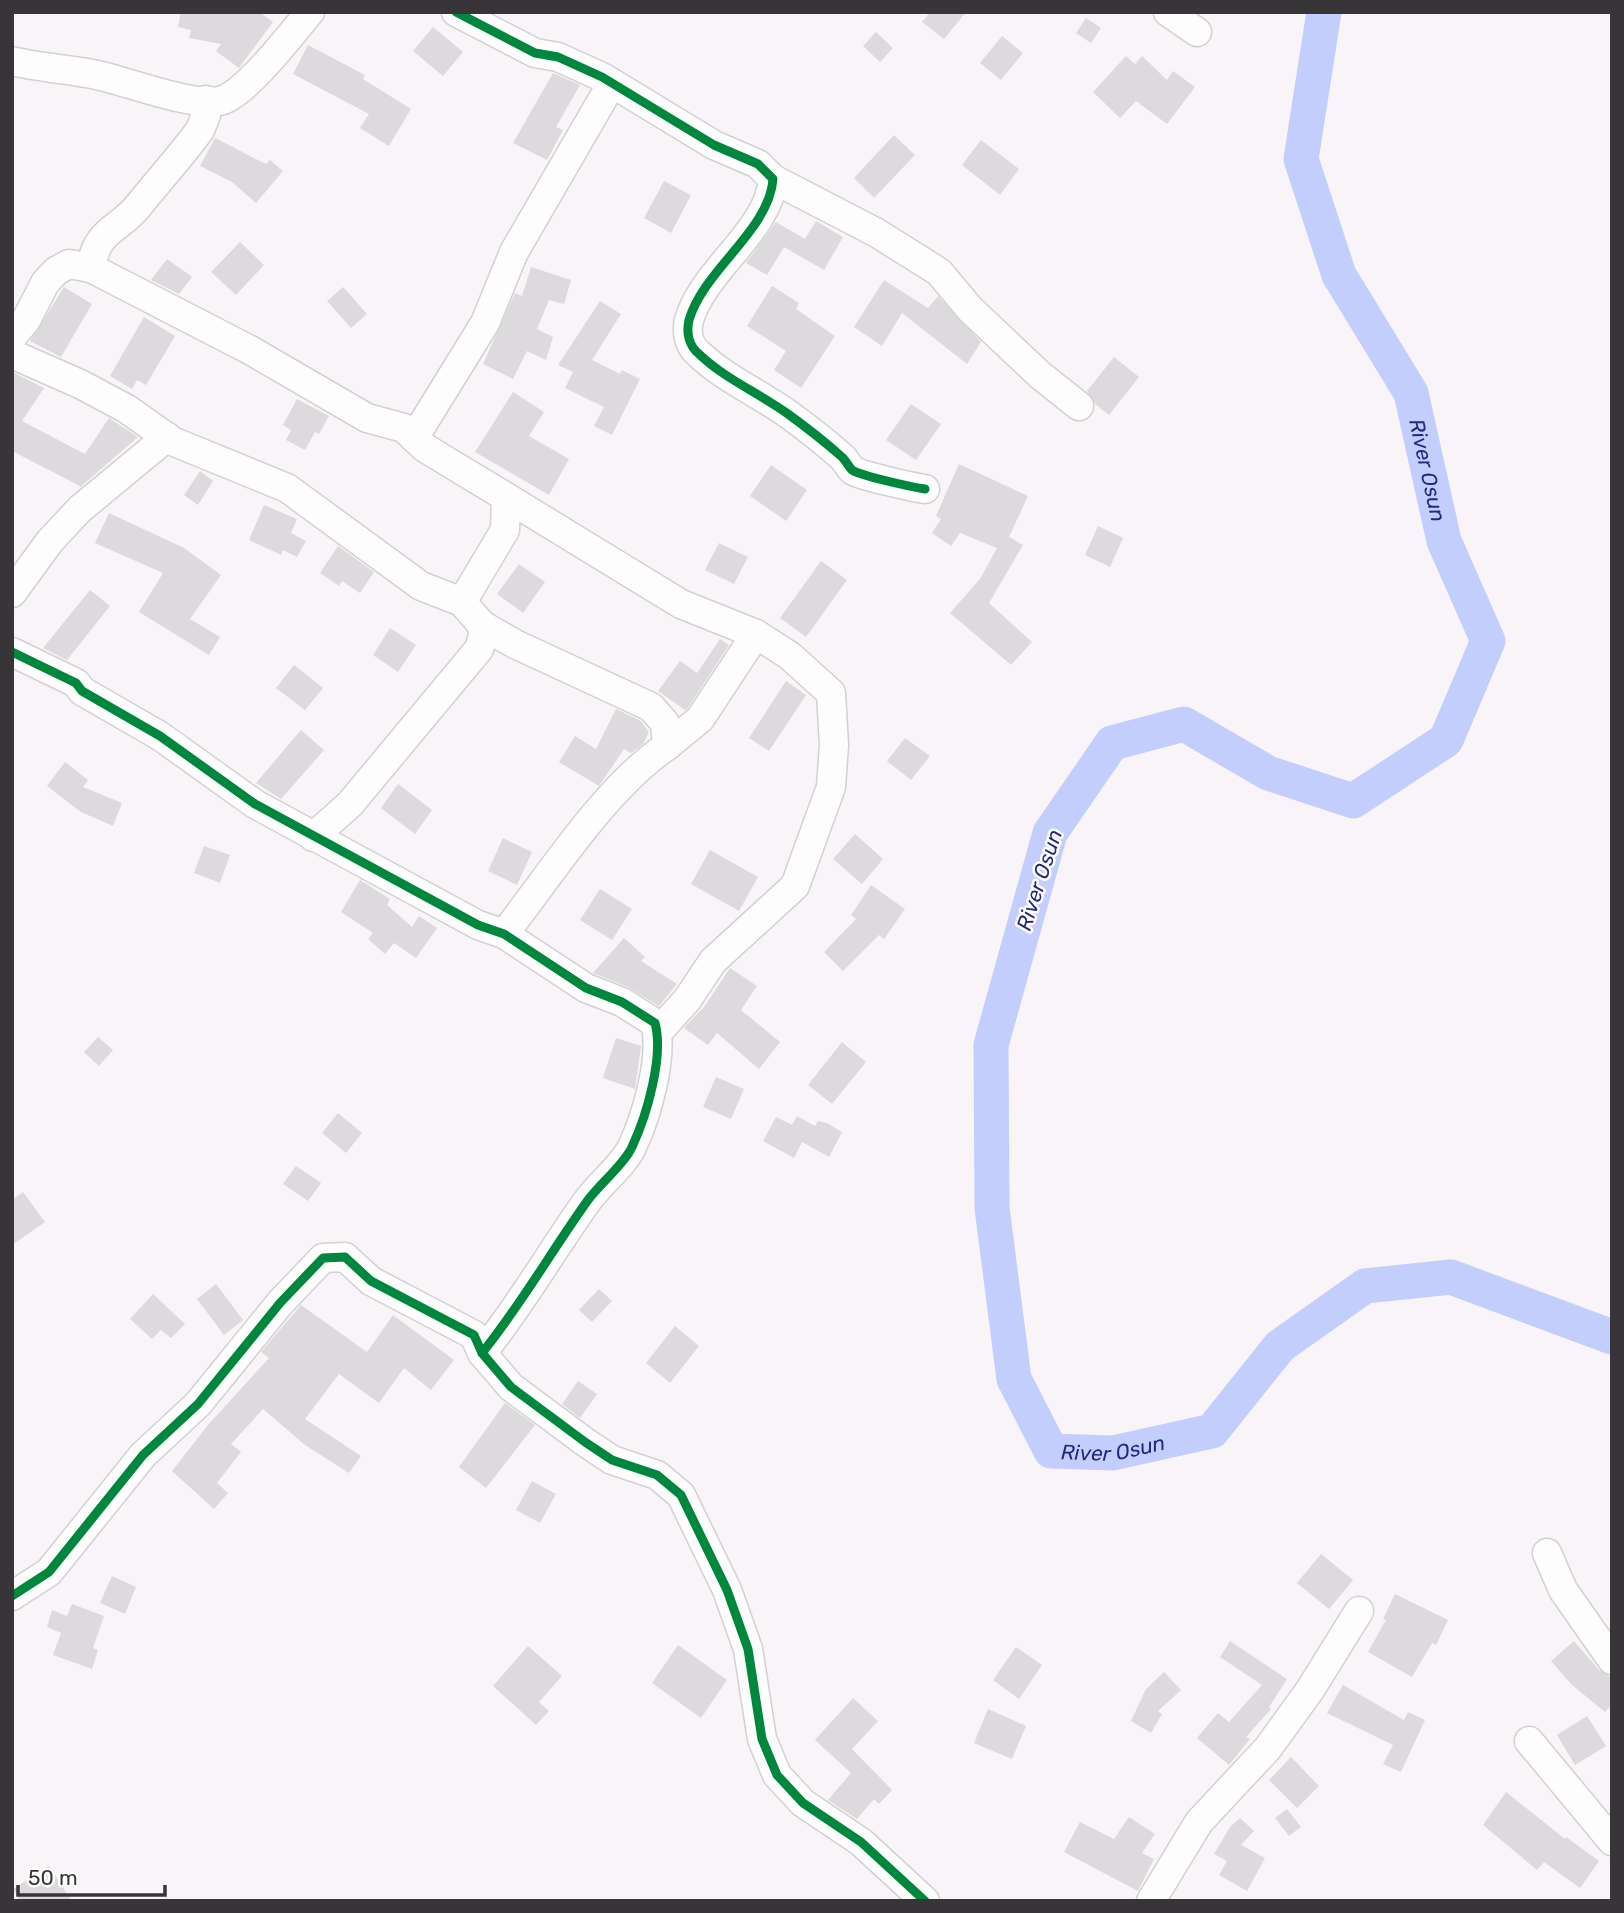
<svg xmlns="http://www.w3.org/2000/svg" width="1624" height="1913" viewBox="0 0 1624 1913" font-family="Rubik,sans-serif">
	<rect width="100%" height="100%" fill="#f9f4f8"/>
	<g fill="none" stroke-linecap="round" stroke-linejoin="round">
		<path stroke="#c4cefc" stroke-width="35" id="s1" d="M 1324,12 L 1301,159 L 1339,275 L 1411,393 L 1444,541 L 1488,641 L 1446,740 L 1353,801 L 1268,773 L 1184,724 L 1112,743 L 1050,833 L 991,1045 L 992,1208 L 1014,1379 L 1051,1451 L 1113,1453 L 1212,1431 L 1280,1346 L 1365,1286 L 1451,1277 L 1612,1337"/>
	</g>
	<g fill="#dcdadd">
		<polygon points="181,12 259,12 273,22 239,68 216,51 221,44 189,38 191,30 178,27"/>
		<polygon points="930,12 966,12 944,39 922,22"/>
		<polygon points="1086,18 1101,28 1091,43 1076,33"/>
		<polygon points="433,27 463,52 443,76 413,51"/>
		<polygon points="876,32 893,48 880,62 863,46"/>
		<polygon points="1002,36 1023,53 1001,80 980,63"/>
		<polygon points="308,45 365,75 363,79 411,109 389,146 360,128 369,114 293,74"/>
		<polygon points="1126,56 1135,64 1142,56 1167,80 1173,71 1195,87 1167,124 1136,101 1120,118 1093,92"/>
		<polygon points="553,73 580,85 556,127 563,130 547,160 513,143"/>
		<polygon points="894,135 915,155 874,198 854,178"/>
		<polygon points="215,138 266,164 270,160 283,171 256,203 232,182 200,166"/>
		<polygon points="981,140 1019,169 1000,195 962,165"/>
		<polygon points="664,181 691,195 671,233 644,218"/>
		<polygon points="816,221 843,237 824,270 784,247 767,275 746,263 776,222 805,239"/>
		<polygon points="240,242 264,265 236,295 211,272"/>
		<polygon points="167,259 192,277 179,294 151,280"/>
		<polygon points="531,267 571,280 564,304 549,300 537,329 553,337 546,360 527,351 513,379 483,364 515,293 522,296"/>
		<polygon points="884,280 928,308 938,296 981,342 967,364 902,313 882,346 854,327"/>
		<polygon points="772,286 799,303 796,309 835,336 801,388 774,370 786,351 747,326"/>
		<polygon points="64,287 92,304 61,357 30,341"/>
		<polygon points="343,287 367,314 351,328 327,301"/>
		<polygon points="600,301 621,314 592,360 620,374 622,370 640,379 612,435 594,426 604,407 565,388 573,372 558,365"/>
		<polygon points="144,317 175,336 146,385 137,380 132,389 110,376"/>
		<polygon points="1114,357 1139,377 1109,415 1095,404 1087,391"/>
		<polygon points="12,372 44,388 22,421 85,454 109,418 138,437 79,488 80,486 12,451"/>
		<polygon points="513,392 544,412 529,436 569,459 549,495 475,452"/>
		<polygon points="297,399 329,416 319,434 315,432 305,450 286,440 291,430 283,425"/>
		<polygon points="911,404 941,424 916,460 886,440"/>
		<polygon points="959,464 1028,496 1009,537 1023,545 989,603 1032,642 1011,665 950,613 980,579 997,548 960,533 951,546 932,533 941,519 936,516"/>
		<polygon points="771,465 807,490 786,521 750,496"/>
		<polygon points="200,471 213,481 198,505 184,495"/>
		<polygon points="264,505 297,519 291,533 306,541 297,557 283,550 281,555 249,540"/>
		<polygon points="109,513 184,548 221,575 190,619 220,637 209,655 139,612 163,573 95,543"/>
		<polygon points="1098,526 1123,538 1110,567 1085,555"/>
		<polygon points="719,543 748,557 734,584 705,570"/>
		<polygon points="338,546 374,572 360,593 342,581 339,586 320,573"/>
		<polygon points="821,561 847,580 806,637 780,618"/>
		<polygon points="519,564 545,582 523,613 497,594"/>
		<polygon points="90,590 110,606 67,660 43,648"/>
		<polygon points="390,628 416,645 398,672 373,655"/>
		<polygon points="720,639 729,645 688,708 685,710 658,691 680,661 697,673"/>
		<polygon points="294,665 323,688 305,710 276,688"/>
		<polygon points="786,681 806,695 769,751 749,738"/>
		<polygon points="616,709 641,721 649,732 643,744 631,753 624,749 599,786 559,762 575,736 596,749"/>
		<polygon points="301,730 324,750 281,799 256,783"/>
		<polygon points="905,738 930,756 911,780 887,761"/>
		<polygon points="65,762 88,780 83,787 122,803 113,826 81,812 47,786"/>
		<polygon points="398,784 432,810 415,834 381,808"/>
		<polygon points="855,834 883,859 862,884 833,859"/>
		<polygon points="503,838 532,852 517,885 488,871"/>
		<polygon points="204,846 230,855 220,883 194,873"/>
		<polygon points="710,850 758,877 739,911 691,884"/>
		<polygon points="360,880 390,899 387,905 412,927 419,916 437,928 416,958 394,943 385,954 368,939 373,933 341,912"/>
		<polygon points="871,885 905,909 884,939 879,935 843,971 824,952 856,919 851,915"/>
		<polygon points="600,889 632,909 612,940 580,920"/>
		<polygon points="624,938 645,957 641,961 677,984 659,1006 628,987 593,973"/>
		<polygon points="730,968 757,986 741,1010 780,1042 759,1069 717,1033 708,1045 684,1028 704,1007"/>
		<polygon points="98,1037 113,1050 99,1066 84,1052"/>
		<polygon points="616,1038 641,1046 635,1089 603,1078"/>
		<polygon points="842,1042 866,1062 832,1104 808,1085"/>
		<polygon points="716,1077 744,1089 731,1119 703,1107"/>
		<polygon points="338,1113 362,1133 346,1153 322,1133"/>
		<polygon points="797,1116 815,1126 818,1121 827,1123 842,1132 829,1157 802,1142 794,1158 763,1141 776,1117 792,1125"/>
		<polygon points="296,1166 321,1183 308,1201 283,1184"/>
		<polygon points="23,1192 45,1222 12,1245 12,1200"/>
		<polygon points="216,1284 243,1320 224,1335 197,1299"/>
		<polygon points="599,1289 612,1301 592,1322 579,1310"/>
		<polygon points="153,1294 185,1324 171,1338 161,1330 152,1339 130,1319"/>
		<polygon points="301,1305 367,1352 393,1315 454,1360 431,1390 404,1368 379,1403 339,1374 305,1419 361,1456 349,1473 305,1445 263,1409 231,1444 241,1452 217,1483 228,1493 214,1509 172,1471 208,1425 269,1358 261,1352"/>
		<polygon points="675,1326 699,1346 670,1383 646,1363"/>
		<polygon points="578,1381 597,1394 580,1418 562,1404"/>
		<polygon points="505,1403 535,1425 486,1488 459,1467"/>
		<polygon points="532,1481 556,1494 540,1523 516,1510"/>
		<polygon points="1321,1554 1353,1580 1329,1609 1297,1583"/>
		<polygon points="112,1576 136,1587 125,1614 100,1603"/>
		<polygon points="1395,1594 1448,1620 1436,1645 1432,1643 1412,1677 1368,1652 1386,1620 1383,1619"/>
		<polygon points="72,1604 104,1616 93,1648 98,1650 92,1669 53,1655 61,1633 47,1627 52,1610 67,1616"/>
		<polygon points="1230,1641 1287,1679 1269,1707 1271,1709 1246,1737 1250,1739 1229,1765 1197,1738 1218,1713 1229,1722 1262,1685 1220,1657"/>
		<polygon points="1574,1641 1599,1670 1612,1678 1612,1704 1605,1712 1571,1684 1551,1661"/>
		<polygon points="678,1645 727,1680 701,1718 652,1683"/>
		<polygon points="528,1646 562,1676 539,1702 549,1711 536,1725 493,1686"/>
		<polygon points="1016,1647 1042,1665 1019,1699 993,1680"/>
		<polygon points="1164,1672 1181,1690 1158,1711 1162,1714 1151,1733 1131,1721 1146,1689"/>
		<polygon points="1343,1685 1404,1720 1408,1712 1425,1720 1401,1772 1383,1764 1393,1745 1327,1713"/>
		<polygon points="853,1698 878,1721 852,1749 892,1790 879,1804 874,1799 857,1819 828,1800 851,1773 815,1740"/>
		<polygon points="988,1709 1026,1726 1012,1759 974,1743"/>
		<polygon points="1587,1716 1606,1746 1575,1765 1557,1735"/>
		<polygon points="1291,1757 1319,1786 1297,1808 1269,1780"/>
		<polygon points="1506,1792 1565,1839 1566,1837 1599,1861 1580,1888 1544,1862 1537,1870 1483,1825"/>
		<polygon points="1287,1809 1301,1827 1289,1836 1275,1818"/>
		<polygon points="1129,1817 1155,1834 1142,1853 1154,1859 1138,1891 1064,1852 1080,1822 1114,1839"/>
		<polygon points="1240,1818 1254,1831 1241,1845 1265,1858 1247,1891 1219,1875 1227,1861 1214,1854 1230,1827"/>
		<polygon points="49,1866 72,1901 20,1901 13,1889"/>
	</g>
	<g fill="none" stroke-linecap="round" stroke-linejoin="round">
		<defs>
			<g id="minor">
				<path d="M 456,12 L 535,53 L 558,57 L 602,77 L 714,145 L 758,164 L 773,179 C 769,231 704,269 689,320 C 686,333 689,346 699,354 C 725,379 759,393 788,414 C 806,427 825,442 842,457 C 846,461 849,467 852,470 C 861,476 912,487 925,489"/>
				<polyline points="1168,12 1197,32"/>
				<path d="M 12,61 C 40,68 69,69 97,75 C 126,81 197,109 223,100 C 248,91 292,33 310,12"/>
				<polyline points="773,179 877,233 939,272 970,309 1040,375 1079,406"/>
				<path d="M 91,268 C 96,229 120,230 139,205 C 159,180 181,156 200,130 L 206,115 L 206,100"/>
				<polyline points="12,337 26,320 45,283 56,271 69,264 91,268 250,350 367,418 404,428 425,448 506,497 505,530 462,602"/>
				<polyline points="12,354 80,384 127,409 172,441 287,488 421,586 462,602 482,625 483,636 479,649 350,804 313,837"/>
				<polyline points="414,438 485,323 514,252 612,83"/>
				<polyline points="506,497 681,604 756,634 790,656 831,693 834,745 831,787 795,886 713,961 687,1000 658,1032"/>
				<polyline points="12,593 50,541 80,509 167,437"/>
				<path d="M 482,625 L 515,644 L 651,707 L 665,723 L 667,746 C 605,788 551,874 504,934"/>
				<path d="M 12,652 L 76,683 L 82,691 L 160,736 L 255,804 L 478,925 L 504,934 L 586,988 L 622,1002 L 655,1023 C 664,1056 647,1115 632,1147 C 625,1163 600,1184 588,1200 C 552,1250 521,1305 482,1353"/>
				<polyline points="667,746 700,719 756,634"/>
				<polyline points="1547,1553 1563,1590 1612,1660"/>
				<polyline points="12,1596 49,1572 143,1455 198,1404 280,1303 323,1258 345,1257 371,1281 474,1335 482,1353 511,1387 585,1442 612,1460 657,1475 681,1495 727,1590 748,1649 762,1739 777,1775 803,1803 861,1842 925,1901"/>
				<polyline points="1529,1741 1612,1841"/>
				<polyline points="1151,1901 1199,1822 1268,1748 1310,1690 1359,1611"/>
			</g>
		</defs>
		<use href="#minor" stroke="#d3d0d3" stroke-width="31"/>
		<use href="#minor" stroke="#fefdfe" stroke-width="28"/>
		<defs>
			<g id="cycleway">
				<path d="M 456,12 L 535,53 L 558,57 L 602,77 L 714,145 L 758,164 L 773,179 C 769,231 704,269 689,320 C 686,333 689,346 699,354 C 725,379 759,393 788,414 C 806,427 825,442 842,457 C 846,461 849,467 852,470 C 861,476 912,487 925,489"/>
				<path d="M 12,652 L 76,683 L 82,691 L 160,736 L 255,804 L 478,925 L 504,934 L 586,988 L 622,1002 L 655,1023 C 664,1056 647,1115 632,1147 C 625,1163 600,1184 588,1200 C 552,1250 521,1305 482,1353"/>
				<polyline points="12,1596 49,1572 143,1455 198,1404 280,1303 323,1258 345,1257 371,1281 474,1335 482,1353 511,1387 585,1442 612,1460 657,1475 681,1495 727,1590 748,1649 762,1739 777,1775 803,1803 861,1842 925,1901"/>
			</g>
		</defs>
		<use href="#cycleway" stroke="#fff" stroke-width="13"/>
		<use href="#cycleway" stroke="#00873e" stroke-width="9"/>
	</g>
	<g text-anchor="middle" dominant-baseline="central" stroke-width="5" stroke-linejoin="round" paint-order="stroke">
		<g font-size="21" font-style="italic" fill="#232881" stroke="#fff">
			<text stroke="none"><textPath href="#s1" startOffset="488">River Osun</textPath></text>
			<text transform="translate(1039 880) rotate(-72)">River Osun</text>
			<text stroke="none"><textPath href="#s1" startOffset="1958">River Osun</textPath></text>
		</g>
	</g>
	<rect width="1624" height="1913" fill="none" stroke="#383538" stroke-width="28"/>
	<path d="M18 1885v10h147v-10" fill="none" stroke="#383538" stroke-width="3.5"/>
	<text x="28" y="1885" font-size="21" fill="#383538" stroke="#ffffff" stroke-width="5" paint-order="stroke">50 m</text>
</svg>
